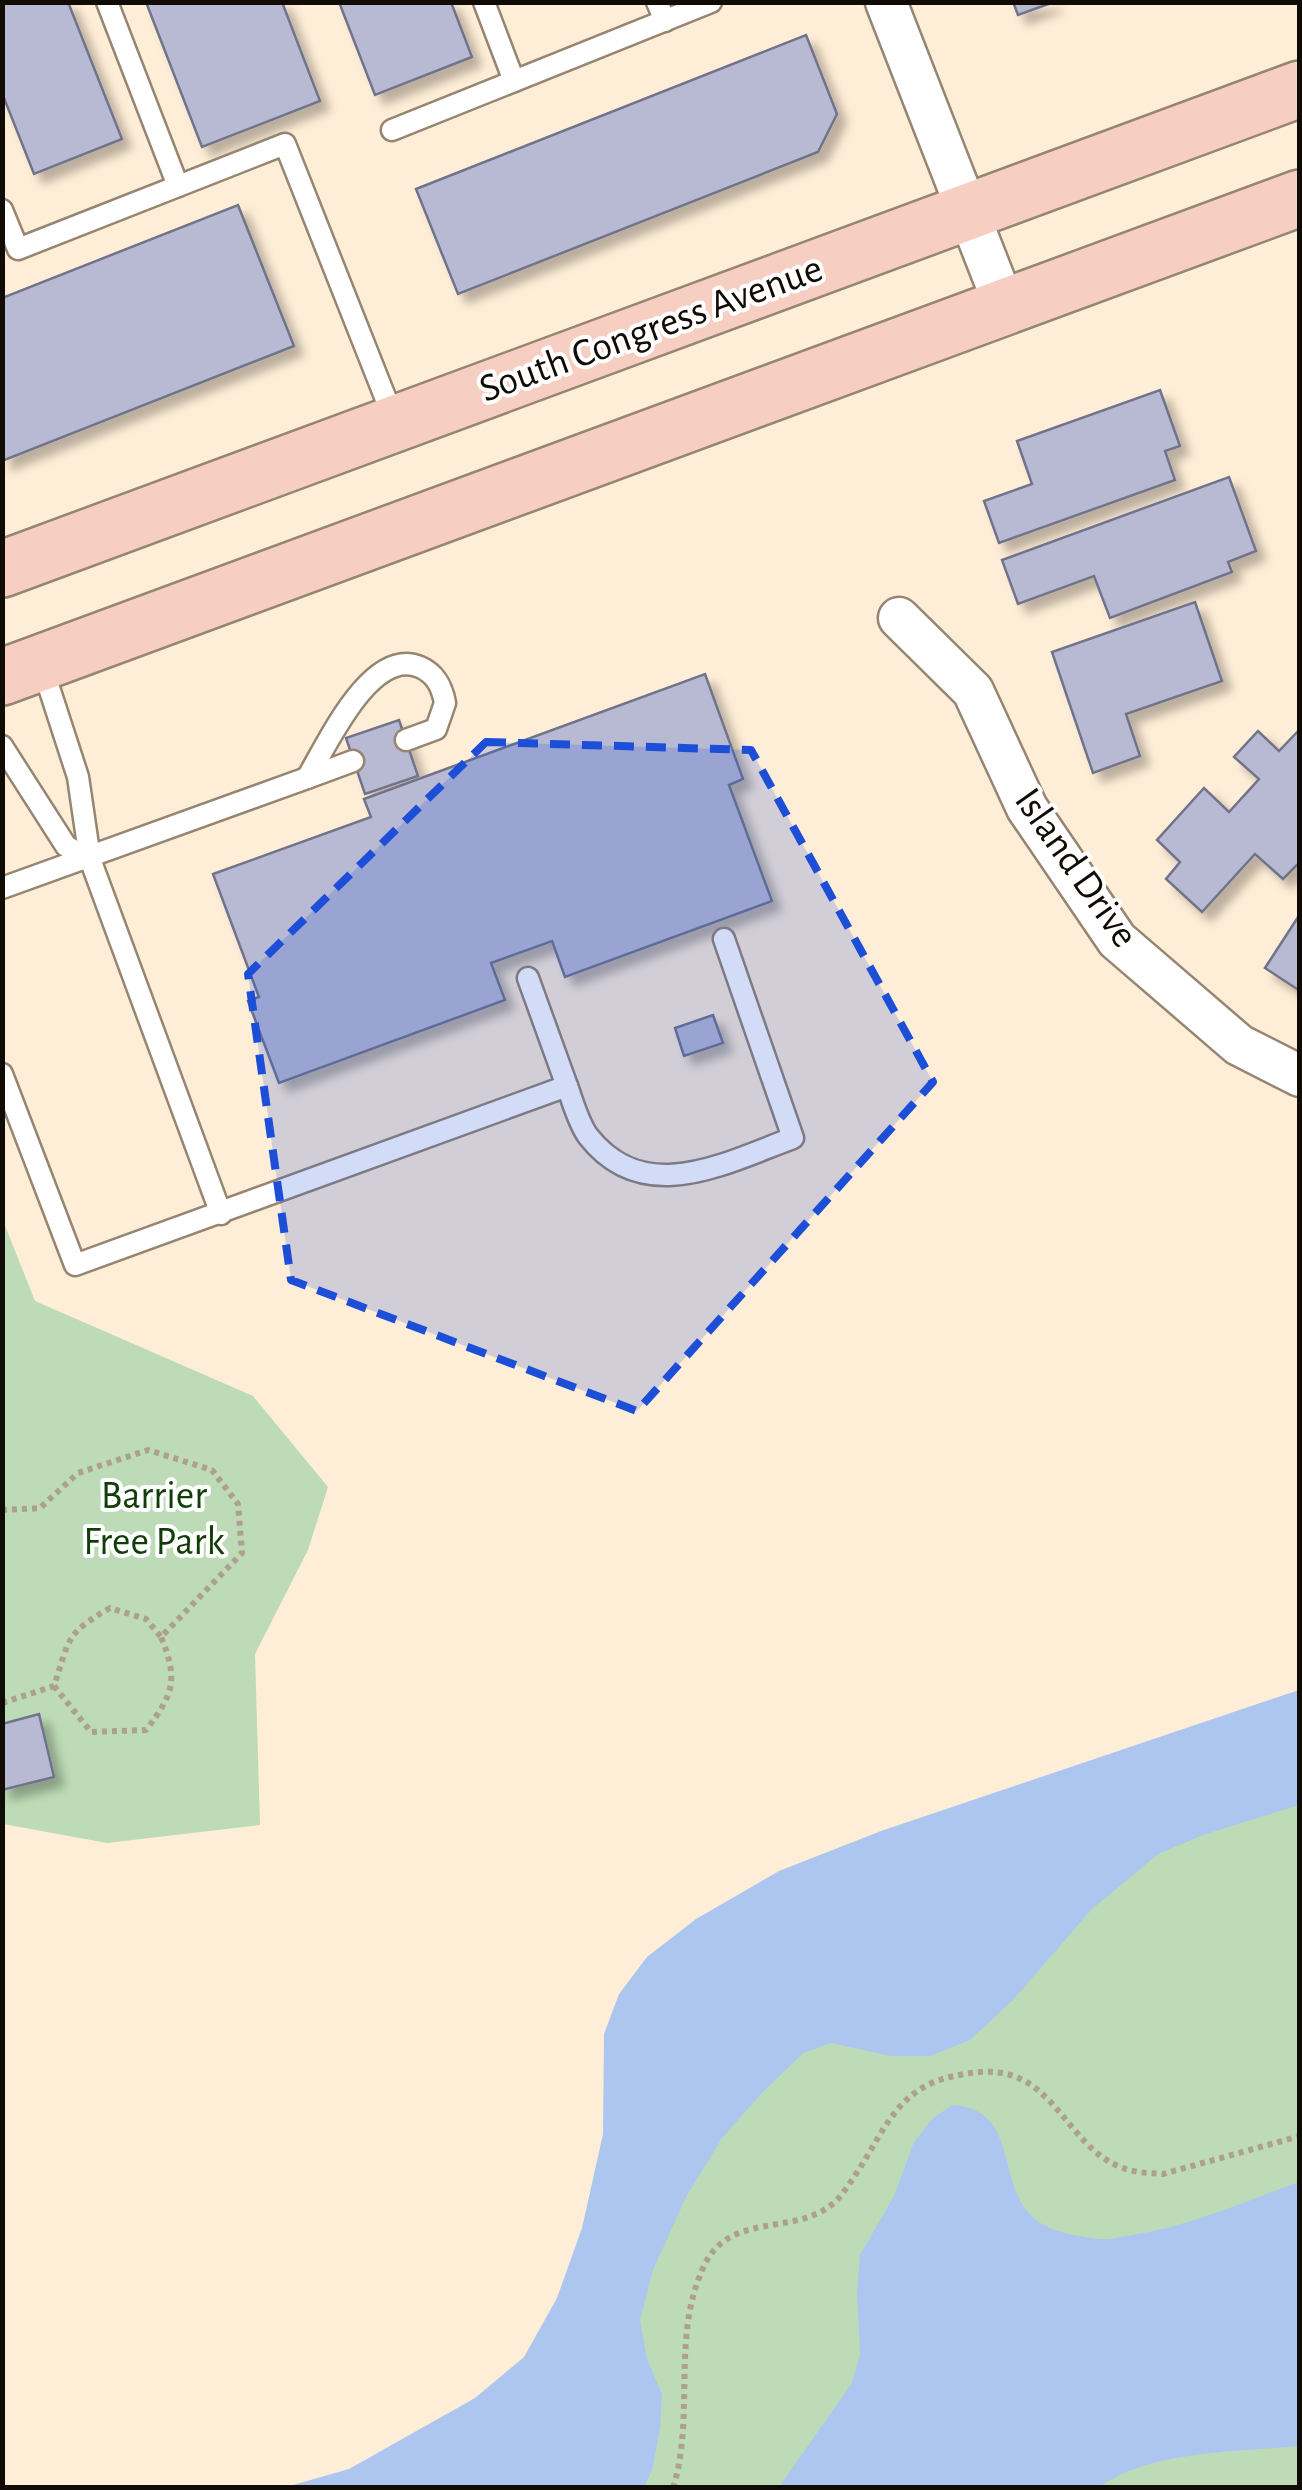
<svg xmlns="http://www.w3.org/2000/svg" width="1302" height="2490" viewBox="0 0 1302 2490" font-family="'Alegreya Sans',sans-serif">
	<defs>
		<filter id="shadow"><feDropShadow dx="9" dy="9" stdDeviation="5" flood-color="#0004"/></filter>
	</defs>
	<rect width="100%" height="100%" fill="#ffeed7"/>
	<g fill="#bcdbb6">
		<polygon points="2,1218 35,1301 253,1396 328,1487 308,1550 255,1654 260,1825 107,1843 3,1824"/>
		<polygon points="1299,1760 1299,2487 531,2488 729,2043"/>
	</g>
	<g fill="#adc6ef">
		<polygon points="1299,1690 1299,1805 1206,1834 1158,1854 1092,1909 1013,2000 970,2040 930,2056 891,2056 831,2043 803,2053 761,2094 722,2138 686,2197 653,2270 640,2320 647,2359 662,2394 660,2428 652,2471 644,2487 286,2487 349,2469 475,2398 524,2357 557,2298 582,2228 603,2134 604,2034 619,1994 647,1957 696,1919 779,1871 881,1831"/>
		<path d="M 953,2105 C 1022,2110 994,2187 1036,2220 C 1051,2232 1083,2238 1102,2239 C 1111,2240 1122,2236 1132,2235 C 1191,2226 1243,2202 1299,2182 L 1299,2446 C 1238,2452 1150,2450 1099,2487 L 779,2487 L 852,2383 L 860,2354 L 857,2293 L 860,2255 L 894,2196 L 914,2142 L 933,2118 Z"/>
	</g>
	<g fill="#b8bad3" stroke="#707389" stroke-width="2.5" filter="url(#shadow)">
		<polygon points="2,2 68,2 122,139 34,174 2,93"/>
		<polygon points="146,2 282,2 320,101 202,147"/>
		<polygon points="339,2 451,2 472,57 375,95"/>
		<polygon points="1013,2 1054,2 1018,15"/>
		<polygon points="806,35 837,114 818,152 458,294 416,189"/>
		<polygon points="238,205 294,346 2,461 2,298"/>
		<polygon points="1160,390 1180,446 1165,451 1175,480 999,543 984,501 1032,484 1017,441"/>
		<polygon points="1229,477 1256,551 1228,562 1232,572 1110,618 1094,576 1018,604 1002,560"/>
		<polygon points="1195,602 1222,681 1126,714 1140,756 1093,773 1052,652"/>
		<polygon points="705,674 743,779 729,785 772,901 565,977 552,941 491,963 505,1000 279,1083 248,1001 259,997 213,874 371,817 364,799"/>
		<polygon points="399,720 418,776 365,794 346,738"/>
		<polygon points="1300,729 1300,862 1283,879 1255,854 1202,912 1166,879 1180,862 1157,840 1204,788 1229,812 1259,779 1234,757 1258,731 1279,751"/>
		<polygon points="1300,914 1300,991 1265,968"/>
		<polygon points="713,1015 723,1043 684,1056 675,1028"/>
		<polygon points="39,1714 54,1777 2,1790 2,1724"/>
	</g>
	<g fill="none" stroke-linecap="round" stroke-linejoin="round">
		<defs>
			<g id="lane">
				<polyline points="107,2 178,186"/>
				<polyline points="484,2 514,81"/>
				<polyline points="657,2 665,21"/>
				<polyline points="392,130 711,2"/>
				<polyline points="2,210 18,249 285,144 395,422"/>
				<polyline points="42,666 78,777 90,859 221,1214"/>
				<polyline points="2,746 66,846 90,859"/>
				<path d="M 353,761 L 307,778 C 327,745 371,646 420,667 C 436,674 442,687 445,703 L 436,729 L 406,740"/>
				<polyline points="2,888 307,778"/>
				<polyline points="2,1074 75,1265 567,1086 528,978"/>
				<path d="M 567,1086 C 573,1102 578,1122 588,1136 C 644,1208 725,1163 793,1138 L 724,939"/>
			</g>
			<g id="street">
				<polyline points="886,2 1005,307"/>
				<polyline points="899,618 973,691 1027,808 1117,940 1239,1045 1300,1076"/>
			</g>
			<g id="secondary">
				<polyline points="2,569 1300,89"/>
				<polyline points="2,677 1300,198"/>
			</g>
		</defs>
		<use href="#lane" stroke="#958571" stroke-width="25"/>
		<use href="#street" stroke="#958571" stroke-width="45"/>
		<use href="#secondary" stroke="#958571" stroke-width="60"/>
		<g stroke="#ada08f" stroke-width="6" stroke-dasharray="5 5" stroke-linecap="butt">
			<path d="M 2,1510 L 40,1508 L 78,1473 L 148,1450 L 212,1470 L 238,1504 L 242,1553 L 161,1637 L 146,1619 L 110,1608 C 65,1634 70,1638 54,1686 L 2,1703"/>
			<path d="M 54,1686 L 91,1732 L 146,1730 C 173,1695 179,1680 161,1637"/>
			<path d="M 673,2488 C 696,2415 670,2335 705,2264 C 730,2213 791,2235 830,2206 C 840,2199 847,2187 854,2177 C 882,2136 896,2089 950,2077 C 967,2073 984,2070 1002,2073 C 1055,2082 1072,2147 1118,2166 C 1133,2173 1148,2173 1163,2174 L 1300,2136"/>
		</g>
		<use href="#lane" stroke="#fff" stroke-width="20"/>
		<use href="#street" stroke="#fff" stroke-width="40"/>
		<use href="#secondary" stroke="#f7cec2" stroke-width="55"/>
	</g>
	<path fill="#1d4ed8" fill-opacity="0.2" stroke="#1d4ed8" stroke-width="8" stroke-dasharray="20 12" stroke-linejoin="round" d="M 486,742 L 751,750 L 933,1082 L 637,1411 L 291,1280 L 248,974 Z"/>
	<g text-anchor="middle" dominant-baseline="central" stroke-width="8" stroke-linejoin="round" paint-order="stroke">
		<g font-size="40" fill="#100b05" stroke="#fff">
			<text transform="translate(651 329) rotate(-20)">South Congress Avenue</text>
			<text transform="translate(1076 868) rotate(55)">Island Drive</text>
		</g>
		<g font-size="40" fill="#113d07" stroke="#fff">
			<text x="154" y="1496">Barrier<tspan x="154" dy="46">Free Park</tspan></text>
		</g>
	</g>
	<rect width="1302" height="2490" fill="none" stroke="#100b05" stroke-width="10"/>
</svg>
